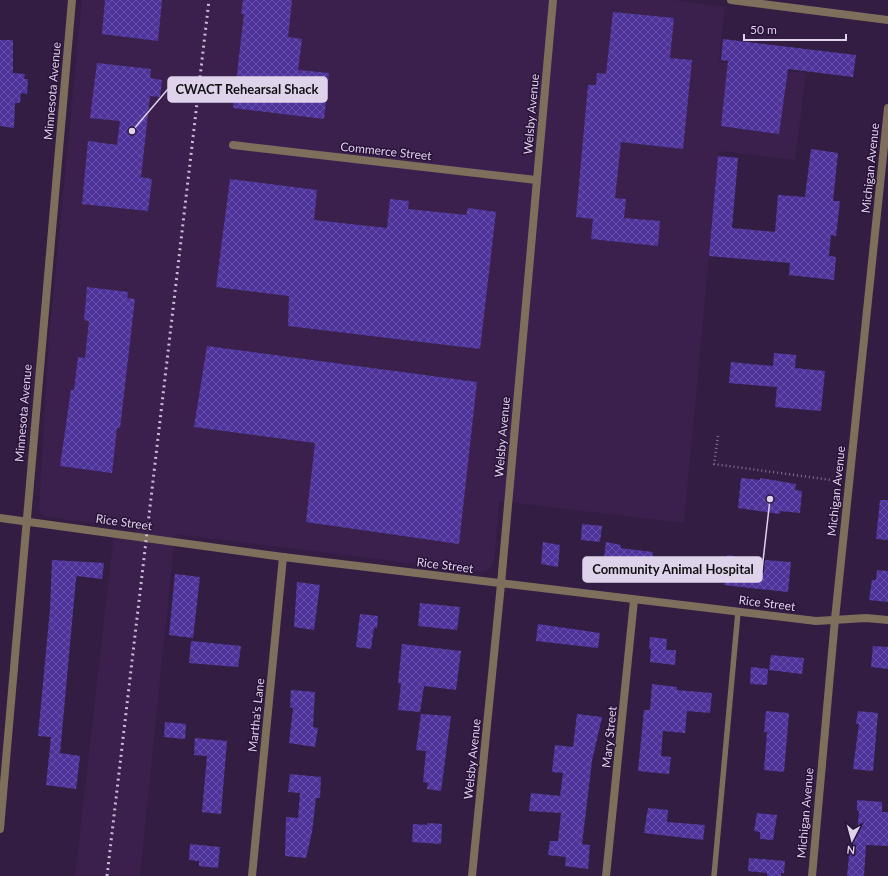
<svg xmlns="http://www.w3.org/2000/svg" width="888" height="876" viewBox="0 0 888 876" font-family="Lato,sans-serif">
	<defs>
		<pattern id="building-cross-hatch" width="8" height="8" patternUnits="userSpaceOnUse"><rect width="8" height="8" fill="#4e349a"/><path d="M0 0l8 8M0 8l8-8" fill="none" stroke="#6750a8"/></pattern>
	</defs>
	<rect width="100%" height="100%" fill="#331d43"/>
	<polygon fill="#3b204d" points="82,0 674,0 725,7 719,62 806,73 795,160 719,151 684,523 499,501 494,562 488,570 482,572 175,534 140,876 75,876 114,533 135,535 136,529 47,517 39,513 48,351"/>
	<g fill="url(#building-cross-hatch)">
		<polygon points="105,0 162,0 158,41 102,34"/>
		<polygon points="243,0 292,0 288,37 302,39 298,70 329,73 324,119 233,108 244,14 241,14"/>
		<polygon points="613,12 674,18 670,58 692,60 683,149 621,142 615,198 626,199 624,218 660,221 658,246 591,239 593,219 576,217 588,85 596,85 597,73 606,74"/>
		<polygon points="723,39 856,55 853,77 788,69 779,134 721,126 728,61 721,60"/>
		<polygon points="0,40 13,40 13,73 25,74 24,79 28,79 27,94 21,93 20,103 15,103 14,128 0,126"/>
		<polygon points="97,63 151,69 150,78 162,80 160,97 150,96 141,177 152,179 148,211 82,204 88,141 117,145 120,121 90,118"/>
		<polygon points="811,149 838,153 833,201 840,201 836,236 831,235 829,256 836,257 834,280 789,275 790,263 709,256 718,156 738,158 732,228 775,232 778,195 805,197"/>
		<polygon points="230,179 317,190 314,220 387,228 390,199 409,201 408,209 466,215 468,208 496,212 480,349 288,326 289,296 216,287"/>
		<polygon points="87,287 128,292 127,298 135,299 120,428 117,428 112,473 60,466 71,390 74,390 78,357 85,358 89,321 84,320"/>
		<polygon points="207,346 477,382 459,544 306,522 315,443 194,427"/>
		<polygon points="774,353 796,355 795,368 825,371 821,411 775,407 777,387 729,383 731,362 773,366"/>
		<polygon points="741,478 760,480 760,478 796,484 795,490 802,491 800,513 780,511 780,514 738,508"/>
		<polygon points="880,500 888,500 888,540 876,539"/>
		<polygon points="582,524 602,526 600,542 581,540"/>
		<polygon points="543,542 560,545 558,567 541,564"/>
		<polygon points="606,542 621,545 620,548 653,552 649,582 630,579 630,575 602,572"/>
		<polygon points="727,555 741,557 740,569 764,573 765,560 791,562 788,592 724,585 725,582 699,579 700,576 692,575 693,562 726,566"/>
		<polygon points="52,560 104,563 102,579 77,576 76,579 60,753 80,756 76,789 46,785 51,737 38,736 50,609"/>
		<polygon points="877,570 888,571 888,602 869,600 872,580 876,580"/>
		<polygon points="175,574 200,577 193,638 169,635"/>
		<polygon points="297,582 320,585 314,630 294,627"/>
		<polygon points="420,603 460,607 457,630 418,626"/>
		<polygon points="360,614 378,616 377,628 374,628 371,649 356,647"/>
		<polygon points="538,624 600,633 598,648 536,641"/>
		<polygon points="650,637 667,639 666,650 676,650 675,665 650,662 651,649 649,649"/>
		<polygon points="191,641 241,646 238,667 189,663"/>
		<polygon points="402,644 461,651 456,690 424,686 420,712 398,710 401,684 398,683"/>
		<polygon points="873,646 888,647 888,669 871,667"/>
		<polygon points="771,655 804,658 802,674 769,670"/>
		<polygon points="751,667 768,669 767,685 750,684"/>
		<polygon points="652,684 677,687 677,690 712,693 710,713 687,711 685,733 663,731 661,756 671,757 669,774 638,771 644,710 650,710"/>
		<polygon points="291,690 315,692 313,727 318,728 315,747 289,743 293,708 290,707"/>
		<polygon points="766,711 789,713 784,772 764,770 767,732 764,732"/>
		<polygon points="858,711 878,713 873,771 853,769 859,724 856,724"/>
		<polygon points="421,714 451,716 441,791 427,789 428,783 423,782 426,751 416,750"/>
		<polygon points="577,714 602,717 592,761 582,844 590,845 588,869 565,866 566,857 548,855 550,841 558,841 561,813 529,811 531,793 560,796 563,773 552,772 555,745 573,747"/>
		<polygon points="165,722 186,724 185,739 164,737"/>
		<polygon points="195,738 227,741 221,814 202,812 207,756 194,755"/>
		<polygon points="290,774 321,777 320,798 316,798 312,832 306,858 285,856 286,817 298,818 300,793 288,792"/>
		<polygon points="857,800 882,802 882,812 888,812 888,846 866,845 864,876 847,876 851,835 857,835 859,811 857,810"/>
		<polygon points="648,808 668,810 667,822 705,825 703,840 644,833"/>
		<polygon points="757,813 777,815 773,840 760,839 760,832 754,831"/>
		<polygon points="427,823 442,824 441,844 412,842 413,824 427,825"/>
		<polygon points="190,844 220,847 218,868 199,866 199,861 189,860"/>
		<polygon points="749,858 785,861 784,873 781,873 781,876 767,876 767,873 748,871"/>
	</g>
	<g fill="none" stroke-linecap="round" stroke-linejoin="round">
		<polyline stroke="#847292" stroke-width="2.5" stroke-dasharray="1 3" stroke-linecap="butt" points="718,436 714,464 831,480"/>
		<polyline stroke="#7e6e5c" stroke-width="5.5" points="714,876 738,612"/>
		<g stroke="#7e6e5c" stroke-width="8">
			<polyline points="731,0 888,20"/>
			<polyline points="233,145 536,180"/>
			<polyline points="0,518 283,557 816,621 866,618 888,620"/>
			<polyline points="0,829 72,0"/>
			<polyline points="252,876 283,557"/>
			<polyline points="472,876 501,584 553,0"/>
			<polyline points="606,876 634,600"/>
		</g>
		<polyline stroke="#7e6e5c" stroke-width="8" points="812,876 835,619 888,108"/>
		<polyline stroke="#c9bbd6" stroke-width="3" stroke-dasharray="2 4" stroke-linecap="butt" points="107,876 209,0"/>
	</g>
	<g text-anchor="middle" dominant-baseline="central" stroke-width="3" stroke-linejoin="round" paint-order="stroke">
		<g font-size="12" fill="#dfd2eb" stroke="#291339">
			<text transform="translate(52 91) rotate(-85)">Minnesota Avenue</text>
			<text transform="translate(531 114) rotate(-85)">Welsby Avenue</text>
			<text transform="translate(386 151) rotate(6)">Commerce Street</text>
			<text transform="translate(870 168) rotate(-84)">Michigan Avenue</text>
			<text transform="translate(23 413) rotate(-85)">Minnesota Avenue</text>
			<text transform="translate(502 437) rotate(-85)">Welsby Avenue</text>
			<text transform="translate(836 491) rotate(-84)">Michigan Avenue</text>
			<text transform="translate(124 522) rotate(8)">Rice Street</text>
			<text transform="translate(445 565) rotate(7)">Rice Street</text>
			<text transform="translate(767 603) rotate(7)">Rice Street</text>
			<text transform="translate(256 715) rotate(-84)">Martha's Lane</text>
			<text transform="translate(609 737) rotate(-84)">Mary Street</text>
			<text transform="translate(472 759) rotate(-84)">Welsby Avenue</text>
			<text transform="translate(805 813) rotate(-85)">Michigan Avenue</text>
		</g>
	</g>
	<path fill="none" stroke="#dfd2eb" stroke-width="1.5" d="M132 131L168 89M770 499L762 570"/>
	<g fill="#dfd2eb" stroke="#291339" stroke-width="1.5">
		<circle cx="132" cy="131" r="4"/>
		<circle cx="770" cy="499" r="4"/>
	</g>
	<g fill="#dfd2eb" stroke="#dfd2eb" stroke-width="1.5">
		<rect x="168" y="77" width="159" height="25" rx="4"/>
		<rect x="583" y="557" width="179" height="25" rx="4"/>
	</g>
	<g font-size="13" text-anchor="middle" font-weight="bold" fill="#111">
		<text x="247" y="94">CWACT Rehearsal Shack</text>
		<text x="673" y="574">Community Animal Hospital</text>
	</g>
	<g transform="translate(852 840) rotate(186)" stroke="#291339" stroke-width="3" paint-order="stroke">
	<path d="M0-3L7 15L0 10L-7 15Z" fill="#dfd2eb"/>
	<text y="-6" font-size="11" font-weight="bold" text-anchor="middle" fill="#dfd2eb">N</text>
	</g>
	<path d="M744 34v6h102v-6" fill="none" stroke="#dfd2eb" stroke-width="2"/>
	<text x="750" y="34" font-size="12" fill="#dfd2eb" stroke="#291339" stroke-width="3" paint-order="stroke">50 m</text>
</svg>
